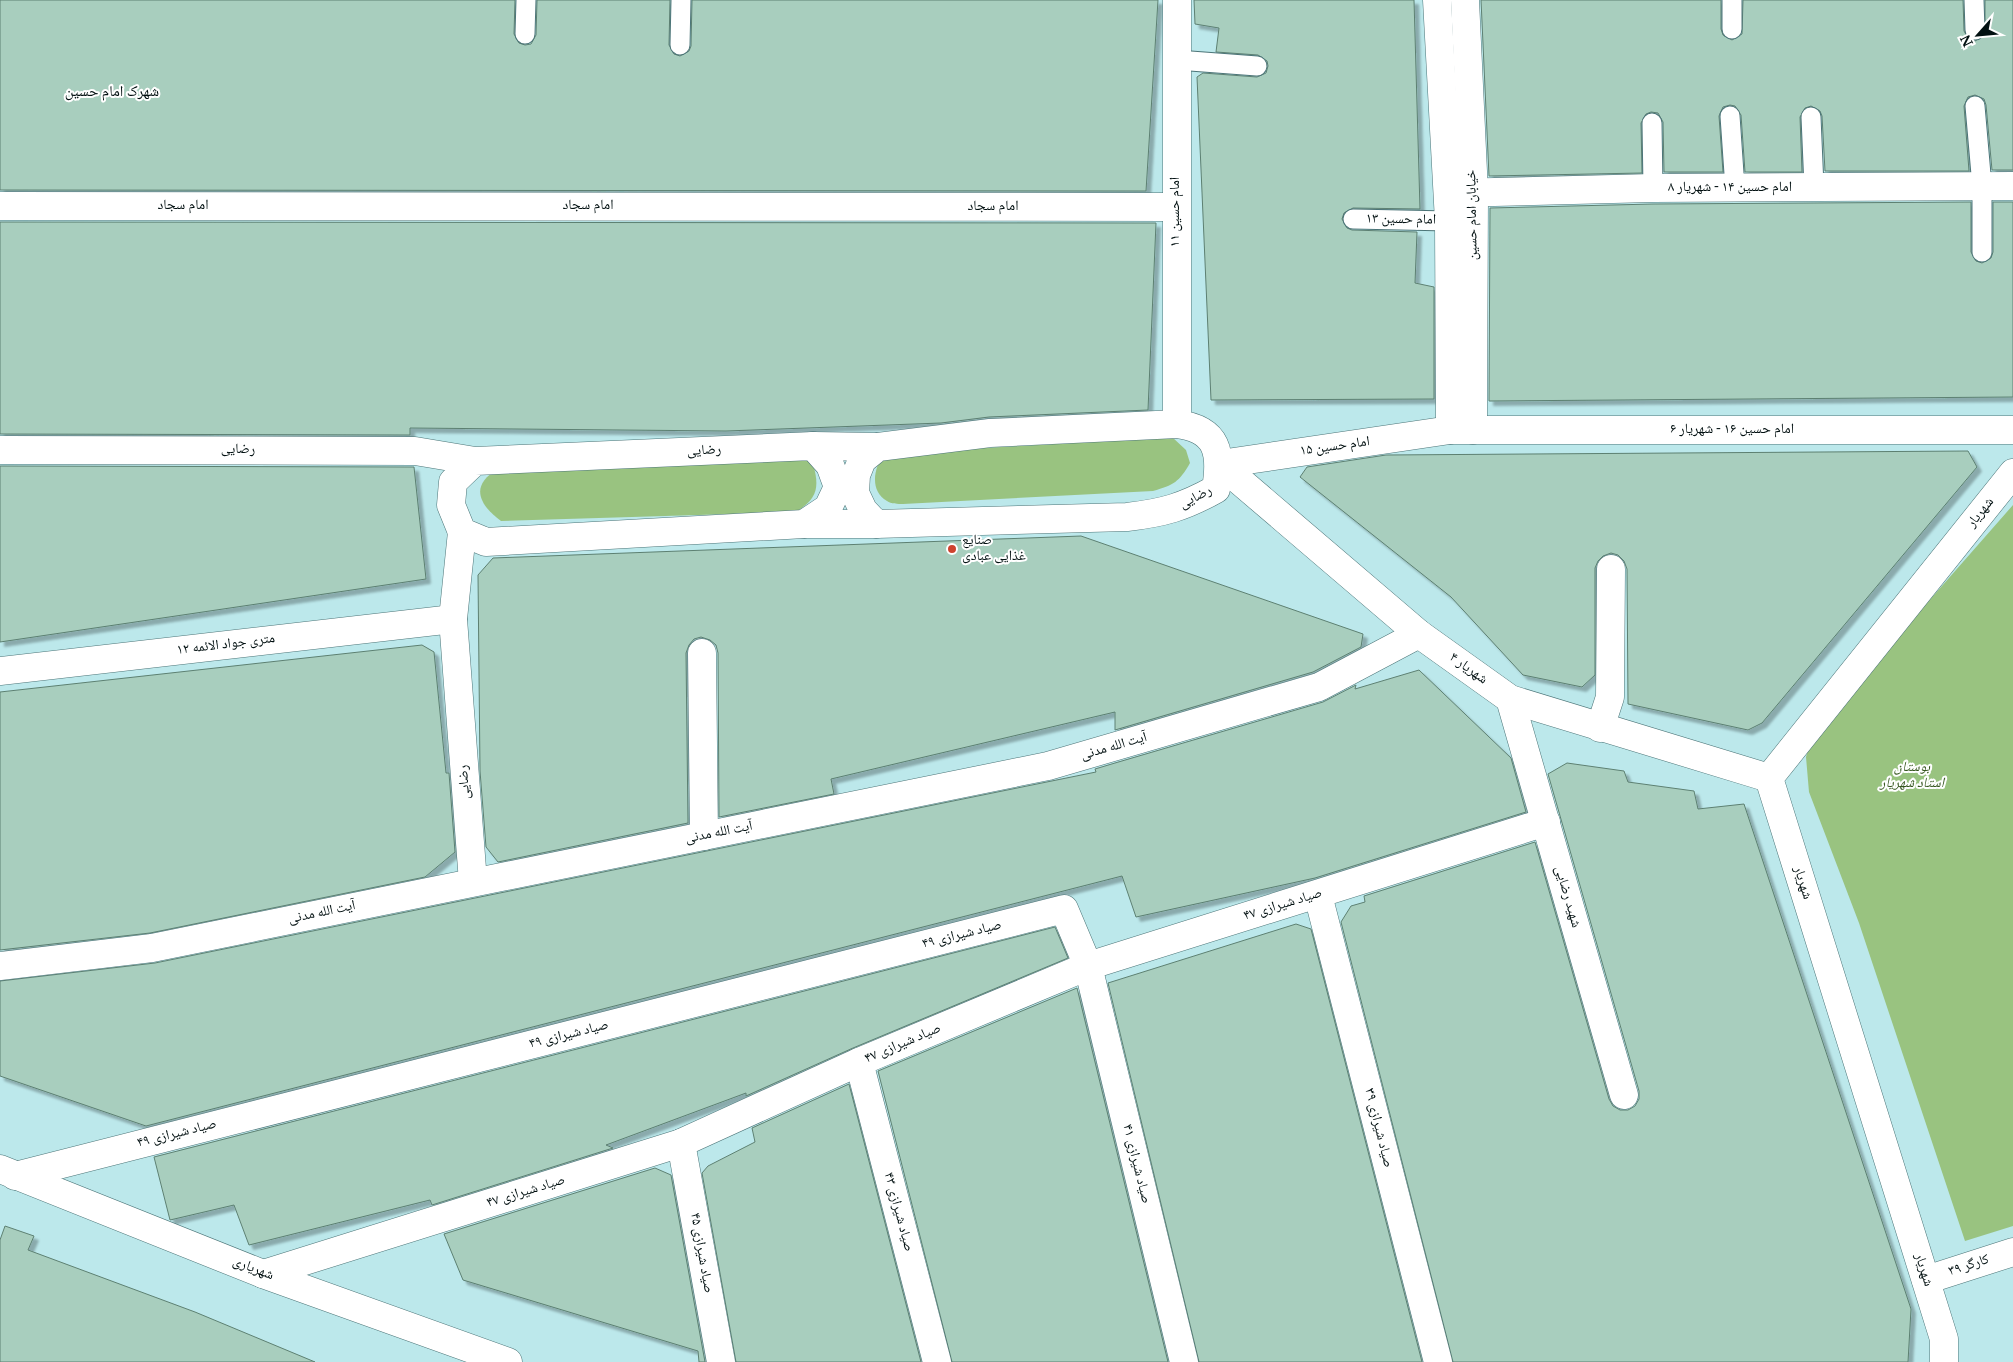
<svg xmlns="http://www.w3.org/2000/svg" width="2013" height="1362" viewBox="0 0 2013 1362" font-family="Georgia,'Noto Naskh Arabic',serif">
	<defs>
		<filter id="shadow"><feDropShadow dx="4.5" dy="4.5" stdDeviation="1" flood-color="#0004"/></filter>
	</defs>
	<rect width="100%" height="100%" fill="#bce8eb"/>
	<g fill="#99c380">
		<path d="M 1172,437 L 1186,450 L 1190,463 C 1179,482 1174,485 1153,491 L 903,504 C 898,504 891,504 887,501 C 869,491 874,467 884,454 Z"/>
		<path d="M 802,457 L 813,464 C 820,488 817,499 796,512 L 501,521 C 478,504 470,485 498,469 Z"/>
		<polygon points="2013,505 2013,1226 1965,1241 1859,923 1809,792 1806,757 1813,733"/>
	</g>
	<g fill="#a8cebe" stroke="#5d8072" filter="url(#shadow)">
		<polygon points="0,0 515,0 514,34 519,43 525,45 531,44 536,35 537,0 670,0 669,45 674,54 680,56 689,51 691,46 692,0 1158,0 1146,191 0,190"/>
		<polygon points="1194,0 1414,0 1420,209 1353,208 1344,213 1342,219 1347,228 1352,230 1417,232 1415,283 1434,287 1434,399 1211,400 1197,77 1203,73 1257,77 1266,73 1268,66 1267,61 1258,55 1216,52 1219,28 1195,24"/>
		<polygon points="1481,0 1721,0 1721,29 1723,35 1732,40 1742,34 1743,0 1963,0 1964,31 1969,40 1975,41 1985,35 1985,0 2013,0 2013,170 1992,170 1986,105 1984,99 1975,95 1968,97 1964,106 1969,171 1825,171 1822,116 1820,111 1811,106 1805,108 1800,117 1802,172 1745,172 1741,115 1735,106 1730,105 1723,107 1719,116 1723,172 1664,172 1663,122 1658,113 1651,112 1646,114 1641,123 1642,173 1489,176"/>
		<polygon points="1971,202 1971,252 1976,261 1982,263 1991,258 1993,252 1993,202 2013,202 2013,397 1489,401 1490,208 1653,204"/>
		<polygon points="0,222 1156,223 1148,410 989,417 941,423 726,431 410,428 410,435 0,434"/>
		<polygon points="1968,451 1977,467 1762,723 1748,730 1628,704 1627,569 1624,561 1618,555 1611,553 1603,556 1598,561 1595,568 1595,675 1582,687 1523,675 1451,597 1300,477 1307,467 1386,455"/>
		<polygon points="0,466 414,467 426,579 0,642"/>
		<polygon points="1081,536 1363,634 1361,647 1313,672 1115,730 1115,712 831,779 834,794 719,817 718,653 716,645 710,640 701,637 694,639 689,645 686,653 688,823 498,862 486,847 480,771 478,575 493,558"/>
		<polygon points="422,645 434,652 446,773 449,773 455,852 425,877 150,933 0,950 0,692"/>
		<polygon points="1419,670 1511,758 1526,812 1315,878 1136,917 1122,876 146,1126 0,1076 0,981 155,963 1096,772 1095,769 1115,763 1323,702 1356,685 1355,689"/>
		<polygon points="1567,763 1624,771 1628,782 1694,791 1698,809 1744,804 1911,1309 1908,1362 1453,1362 1341,922 1351,906 1365,902 1364,896 1535,842 1609,1099 1613,1106 1620,1110 1628,1110 1635,1106 1639,1099 1639,1091 1548,774"/>
		<polygon points="1296,924 1311,929 1422,1362 1199,1362 1108,983"/>
		<polygon points="1055,927 1068,958 853,1048 746,1096 746,1093 606,1145 613,1148 432,1205 430,1200 249,1245 234,1205 170,1220 154,1157"/>
		<polygon points="1077,988 1168,1362 952,1362 878,1071"/>
		<polygon points="849,1084 921,1362 736,1362 702,1173 708,1166 755,1142 752,1128"/>
		<polygon points="655,1168 671,1175 705,1362 699,1362 698,1351 463,1280 444,1234"/>
		<polygon points="5,1226 34,1236 28,1250 195,1312 315,1362 0,1362 0,1240"/>
	</g>
	<g fill="none" stroke-linecap="round" stroke-linejoin="round">
		<defs>
			<g id="service">
				<polyline points="1732,0 1732,29"/>
				<polyline points="1974,0 1975,30"/>
				<polyline points="525,34 526,0"/>
				<polyline points="680,45 681,0"/>
				<polyline points="1177,60 1257,66"/>
				<polyline points="1975,106 1982,186 1982,252"/>
				<polyline points="1730,116 1735,188"/>
				<polyline points="1811,117 1814,187"/>
				<polyline points="1652,123 1653,188"/>
				<polyline points="1353,219 1449,221"/>
			</g>
			<g id="minor">
				<polyline points="1177,0 1177,424"/>
				<polyline points="1452,193 1653,188 2013,186"/>
				<polyline points="0,206 1176,207"/>
				<path d="M 1177,424 C 1218,429 1222,453 1216,489 C 1184,507 1163,513 1127,517 L 876,524 L 863,510 L 855,493 L 856,475 L 862,460 L 878,447 L 990,433 Z"/>
				<polyline points="813,446 878,447"/>
				<polyline points="0,450 415,451 475,461 813,446 830,465 838,487 828,508 804,524 486,542 462,532 451,505 453,482 475,461"/>
				<polyline points="1220,464 1450,430 2013,430"/>
				<polyline points="1220,464 1419,634 1510,699 1769,778"/>
				<polyline points="804,524 876,524"/>
				<polyline points="462,532 453,619 473,882"/>
				<polyline points="702,653 704,836"/>
				<polyline points="0,671 453,619"/>
				<polyline points="1510,699 1624,1095"/>
				<polyline points="1600,728 1610,697 1611,569"/>
				<polyline points="1318,895 1438,1362"/>
				<polyline points="0,966 152,948 1048,766 1319,687 1419,634"/>
				<polyline points="859,1062 937,1362"/>
				<polyline points="681,1143 721,1362"/>
				<polyline points="15,1176 1064,909 1088,966 1184,1362"/>
				<polyline points="263,1274 681,1143 859,1062 1088,966 1546,822"/>
				<polyline points="1926,1280 2013,1252"/>
				<polyline points="1944,1362 1944,1339 1769,778 2013,473"/>
			</g>
			<g id="tertiary">
				<polyline points="1437,0 1449,221 1450,430"/>
				<polyline points="1465,0 1474,193 1473,430"/>
				<polyline points="0,1169 263,1274 508,1362"/>
			</g>
		</defs>
		<use href="#service" stroke="#4c7578" stroke-width="21"/>
		<use href="#minor" stroke="#4c7578" stroke-width="29"/>
		<use href="#tertiary" stroke="#4c7578" stroke-width="29"/>
		<use href="#service" stroke="#fff" stroke-width="19"/>
		<use href="#minor" stroke="#fff" stroke-width="28"/>
		<use href="#tertiary" stroke="#fff" stroke-width="28"/>
	</g>
	<circle fill="#ce422e" stroke="#fff" stroke-width="2" cx="952" cy="549" r="5"/>
	<g text-anchor="middle" dominant-baseline="central" stroke-width="4" stroke-linejoin="round" paint-order="stroke">
		<g font-size="14" fill="#021011" stroke="#fff">
			<text x="1730" y="188">امام حسین ۱۴ - شهریار ۸</text>
			<text x="183" y="206">امام سجاد</text>
			<text x="588" y="206">امام سجاد</text>
			<text x="993" y="207">امام سجاد</text>
			<text transform="translate(1176 212) rotate(-90)">امام حسین ۱۱</text>
			<text transform="translate(1473 215) rotate(-91)">خیابان امام حسین</text>
			<text transform="translate(1401 220) rotate(1)">امام حسین ۱۳</text>
			<text x="1732" y="430">امام حسین ۱۶ - شهریار ۶</text>
			<text transform="translate(1335 447) rotate(-8)">امام حسین ۱۵</text>
			<text x="238" y="450">رضایی</text>
			<text transform="translate(704 451) rotate(-3)">رضایی</text>
			<text transform="translate(1196 498) rotate(-27)">رضایی</text>
			<text transform="translate(1981 513) rotate(-51)">شهریار</text>
			<text transform="translate(226 645) rotate(-7)">۱۲ متری جواد الائمه</text>
			<text transform="translate(1468 669) rotate(36)">شهریار ۴</text>
			<text transform="translate(1114 747) rotate(-16)">آیت الله مدنی</text>
			<text transform="translate(465 782) rotate(-94)">رضایی</text>
			<text transform="translate(719 833) rotate(-11)">آیت الله مدنی</text>
			<text transform="translate(1802 883) rotate(73)">شهریار</text>
			<text transform="translate(1567 897) rotate(74)">شهید رضایی</text>
			<text transform="translate(1283 905) rotate(-17)">صیاد شیرازی ۴۷</text>
			<text transform="translate(322 913) rotate(-12)">آیت الله مدنی</text>
			<text transform="translate(962 935) rotate(-14)">صیاد شیرازی ۴۹</text>
			<text transform="translate(569 1035) rotate(-14)">صیاد شیرازی ۴۹</text>
			<text transform="translate(903 1044) rotate(-23)">صیاد شیرازی ۴۷</text>
			<text transform="translate(1378 1128) rotate(76)">صیاد شیرازی ۳۹</text>
			<text transform="translate(177 1134) rotate(-14)">صیاد شیرازی ۴۹</text>
			<text transform="translate(1136 1164) rotate(76)">صیاد شیرازی ۴۱</text>
			<text transform="translate(526 1192) rotate(-17)">صیاد شیرازی ۴۷</text>
			<text transform="translate(898 1212) rotate(75)">صیاد شیرازی ۴۳</text>
			<text transform="translate(701 1253) rotate(80)">صیاد شیرازی ۴۵</text>
			<text transform="translate(1969 1266) rotate(-18)">کارگر ۳۹</text>
			<text transform="translate(253 1269) rotate(21)">شهریاری</text>
			<text transform="translate(1923 1270) rotate(73)">شهریار</text>
		</g>
		<g font-size="14" fill="#021011" stroke="#fff" text-anchor="start">
			<text x="962" y="541">صنایع<tspan x="962" dy="16">غذایی عبادی</tspan></text>
		</g>
		<g font-size="14" font-style="italic" fill="#34551d" stroke="#fff">
			<text x="1912" y="768">بوستان<tspan x="1912" dy="16">استاد شهریار</tspan></text>
		</g>
		<g font-size="15" fill="#021011" stroke="#fff">
			<text x="112" y="93">شهرک امام حسین</text>
		</g>
	</g>
	<g transform="translate(1978 35) rotate(243)" stroke="#ffffff" stroke-width="4" paint-order="stroke">
	<path d="M0-4L9 19L0 12L-9 19Z" fill="#021011"/>
	<text y="-8" font-size="14" font-weight="bold" text-anchor="middle" fill="#021011">N</text>
	</g>
</svg>
